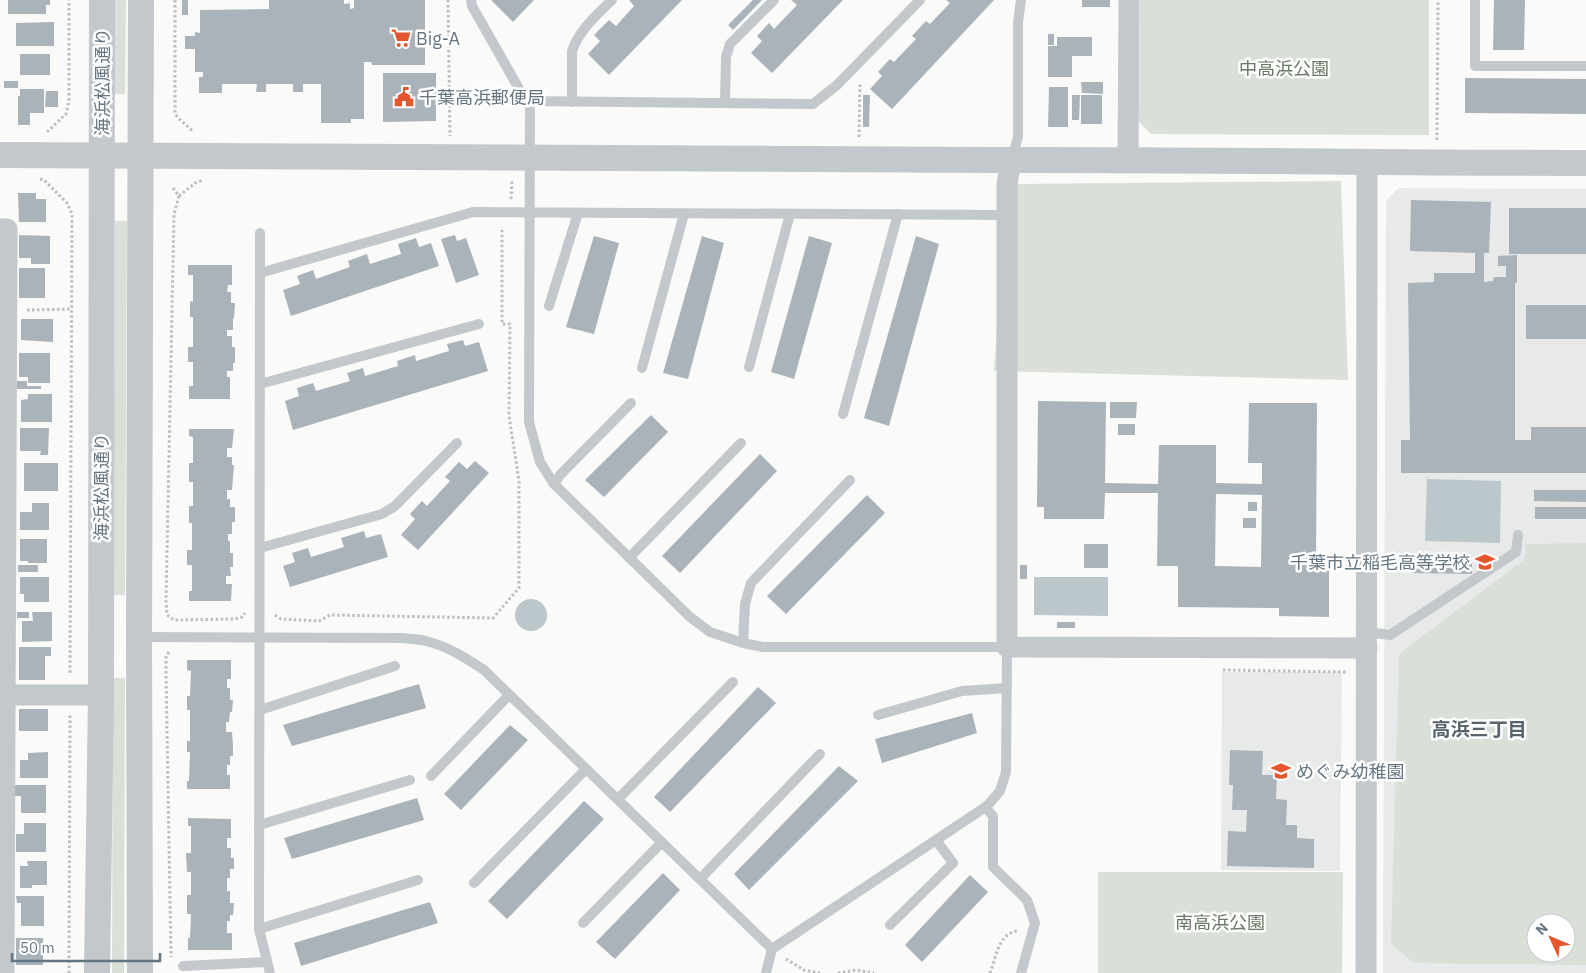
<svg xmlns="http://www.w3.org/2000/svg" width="1586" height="973" viewBox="0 0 1586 973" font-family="'IBM Plex Sans','Noto Sans JP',sans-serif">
	<rect width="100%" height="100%" fill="#fafaf8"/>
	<g fill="#e8e9e9" fill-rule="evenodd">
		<path d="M 1398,188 L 1586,189 L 1586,973 L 1383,973 L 1386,201 ZM 1536,923 L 1566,923 L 1566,953 L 1536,953 Z"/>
		<polygon points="1222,672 1342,672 1340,871 1221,870"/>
	</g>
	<g fill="#dadfd7" fill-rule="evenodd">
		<polygon points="114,0 126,0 125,94 114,94"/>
		<polygon points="1140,0 1429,0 1429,135 1151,134 1139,122"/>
		<polygon points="1341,181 1348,380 994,371 1007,184"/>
		<polygon points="115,221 127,221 125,595 113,595"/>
		<path d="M 1586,543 L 1586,965 L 1414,963 L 1391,944 L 1399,654 L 1525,559 L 1526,544 ZM 1536,923 L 1566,923 L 1566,953 L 1536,953 Z"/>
		<polygon points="113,678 125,678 124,973 112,973"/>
		<polygon points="1098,872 1343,872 1342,973 1098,973"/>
	</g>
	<g fill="#bbc7cb">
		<polygon points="1427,479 1501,481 1500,543 1425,541"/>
		<polygon points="1034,577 1108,577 1108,616 1034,615"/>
		<circle cx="531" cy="615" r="16"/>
	</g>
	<g fill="#aab3b9" fill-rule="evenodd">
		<polygon points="8,0 50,0 50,5 46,5 46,14 8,14"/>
		<rect x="182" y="0" width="6" height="15"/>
		<polygon points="269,0 344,0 344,4 350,3 350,9 354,8 354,0 425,0 425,65 372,65 371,62 364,62 364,119 351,119 351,123 321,123 321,84 303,84 303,92 293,92 293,84 266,84 266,92 256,92 257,84 222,84 222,93 199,93 199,77 203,77 203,72 195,72 195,49 185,49 185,36 195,36 195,32 200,33 200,10 269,9"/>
		<polygon points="491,0 534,0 513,22"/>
		<polygon points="629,0 682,0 609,75 588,54 600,41 594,35 609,20 616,26 634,6"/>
		<polygon points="753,0 762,0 733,30 728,25"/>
		<polygon points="791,0 843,0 772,73 751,53 762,41 757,36 769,23 774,29 797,5"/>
		<polygon points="946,0 994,0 892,109 870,89 882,76 878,72 890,59 894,62 916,39 912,36 926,21 930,24 950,3"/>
		<rect x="1082" y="0" width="28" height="7"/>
		<polygon points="1494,0 1525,0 1524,50 1493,50"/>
		<polygon points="54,22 54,46 16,46 16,23"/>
		<rect x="1048" y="34" width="6" height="11"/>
		<polygon points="1057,37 1092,37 1092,56 1072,56 1072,77 1048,77 1048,46 1057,46"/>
		<rect x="20" y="54" width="30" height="21"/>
		<polygon points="383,73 436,73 436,121 383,122"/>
		<polygon points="1465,78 1586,79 1586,114 1465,113"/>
		<rect x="4" y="81" width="14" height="7"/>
		<polygon points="1081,82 1103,82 1103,94 1082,93"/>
		<polygon points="1049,87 1068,87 1068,127 1048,127"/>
		<polygon points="20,89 44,89 44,113 30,113 30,125 18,125 18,96 20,96"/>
		<polygon points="46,91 58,91 58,107 45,107"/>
		<polygon points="863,95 870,95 869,127 863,127"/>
		<polygon points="1072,95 1080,95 1079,120 1072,120"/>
		<rect x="1081" y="95" width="21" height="29"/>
		<polygon points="18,193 36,193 36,199 46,199 46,222 19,222"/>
		<polygon points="1411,200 1491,202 1489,253 1484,253 1484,282 1493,281 1494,277 1506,277 1506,266 1498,266 1498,256 1517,255 1517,283 1515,283 1515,440 1531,440 1531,427 1586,427 1586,473 1401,473 1401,440 1410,440 1408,283 1434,282 1434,273 1475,273 1475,253 1410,251"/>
		<rect x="1509" y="208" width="77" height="46"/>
		<polygon points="19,235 50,236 50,264 31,264 31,258 19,258"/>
		<polygon points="455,235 457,241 466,238 479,275 456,283 441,239"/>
		<polygon points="594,236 619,243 594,334 566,327"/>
		<polygon points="702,236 724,243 688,379 663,373"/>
		<polygon points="809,236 832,243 794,379 771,372"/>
		<polygon points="916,236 939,244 889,426 864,418"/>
		<polygon points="416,238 419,247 431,243 439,266 291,316 283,290 300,284 297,276 313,270 316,279 350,267 348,261 367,254 370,264 401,254 398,244"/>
		<polygon points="188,265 232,265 232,285 228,285 227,292 231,292 231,303 235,303 234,318 233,318 233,330 227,330 227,336 232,336 232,347 235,347 235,363 233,363 233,371 227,371 227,377 230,377 230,399 189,399 189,386 193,386 193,362 188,362 188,347 193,347 193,317 190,317 190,301 193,302 193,275 188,275"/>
		<rect x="19" y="268" width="26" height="30"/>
		<rect x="1526" y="305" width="60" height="34"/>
		<polygon points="21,319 53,319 53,342 21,340"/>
		<polygon points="463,340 465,346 479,342 488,371 293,430 285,401 299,396 297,388 313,383 316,391 350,381 347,373 363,368 365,376 398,366 397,361 415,355 416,361 449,351 447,344"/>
		<polygon points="19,353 50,353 50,383 28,383 28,377 19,377"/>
		<polygon points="17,381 27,381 27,386 41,386 41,389 17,389"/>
		<polygon points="28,394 52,394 52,422 21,422 21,400 28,399"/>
		<path d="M 1038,401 L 1106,402 L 1105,483 L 1158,484 L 1159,445 L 1216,445 L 1216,483 L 1262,484 L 1262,463 L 1248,463 L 1249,403 L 1317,403 L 1316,562 L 1329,562 L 1329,617 L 1279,616 L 1279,608 L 1178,607 L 1178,566 L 1157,566 L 1158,493 L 1105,493 L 1104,519 L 1044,519 L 1044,507 L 1037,507 ZM 1216,494 L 1262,495 L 1261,567 L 1215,566 Z"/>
		<polygon points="1110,402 1137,402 1136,418 1110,418"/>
		<polygon points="651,415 668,432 604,497 585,480"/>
		<rect x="1118" y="424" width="17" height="11"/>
		<polygon points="20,428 49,428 48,455 40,455 41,451 20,451"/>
		<polygon points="189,429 234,429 232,448 227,448 227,457 232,457 232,465 234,465 232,490 227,490 227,499 230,499 230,507 235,507 235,522 232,522 232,534 228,534 228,541 230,541 230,553 233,553 233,567 230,567 231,576 226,576 226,584 232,584 231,601 189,601 189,591 192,591 192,565 187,565 187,550 192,550 192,523 189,523 189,506 193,506 193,482 189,482 189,463 193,463 193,437 189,436"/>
		<polygon points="760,454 777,471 680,573 662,556"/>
		<polygon points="475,461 489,473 418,550 401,535 415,519 410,514 422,501 427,506 450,481 445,477 459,462 467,469"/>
		<rect x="24" y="463" width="34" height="28"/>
		<polygon points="1534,490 1586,490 1586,502 1534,501"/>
		<polygon points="867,495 885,513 786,614 767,596"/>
		<rect x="1248" y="502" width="9" height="9"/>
		<polygon points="32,503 49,503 49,530 20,530 20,512 32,512"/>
		<rect x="1535" y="507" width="51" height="12"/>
		<rect x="1243" y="518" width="13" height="10"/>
		<polygon points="364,531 366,538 381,534 388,557 290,587 283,566 295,562 292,553 308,548 311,557 344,547 341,538"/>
		<polygon points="20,539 47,539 47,563 28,563 28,561 20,561"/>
		<rect x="1084" y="544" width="24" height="24"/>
		<polygon points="1411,555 1472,555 1472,574 1411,573"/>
		<rect x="18" y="565" width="20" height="7"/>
		<rect x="1020" y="565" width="7" height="14"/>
		<polygon points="20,577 49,577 49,602 24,602 24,594 20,594"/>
		<rect x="17" y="612" width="12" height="6"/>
		<polygon points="32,612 52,612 52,641 22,642 22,621 33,621"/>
		<rect x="1057" y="622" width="18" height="6"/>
		<polygon points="19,647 51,647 51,656 45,656 45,680 19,680"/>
		<polygon points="187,660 231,660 231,679 227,679 227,688 230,688 230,700 233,700 232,712 230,712 229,722 226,722 226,732 232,732 233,747 233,756 230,756 230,765 227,765 227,775 230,775 230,789 187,789 187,781 189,781 190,752 187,752 187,741 190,741 190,710 187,710 187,696 190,696 191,671 187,670"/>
		<polygon points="419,684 426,708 292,746 283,725"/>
		<polygon points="758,687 776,703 670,812 654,797"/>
		<rect x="19" y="709" width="29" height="22"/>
		<polygon points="972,713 977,733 882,763 875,739"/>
		<polygon points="510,725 528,740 461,810 444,794"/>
		<polygon points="1230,750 1263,751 1262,775 1277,775 1276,799 1287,800 1286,825 1297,825 1297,838 1314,839 1314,868 1227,866 1228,831 1246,832 1247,810 1232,810 1233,785 1229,785"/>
		<polygon points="48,752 48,778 20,778 20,760 28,760 28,753"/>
		<polygon points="839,766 858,781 749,890 734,874"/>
		<polygon points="15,785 46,785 46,813 21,813 21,796 15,796"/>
		<polygon points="417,798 424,820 292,859 284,838"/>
		<polygon points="584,801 604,819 507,919 488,901"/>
		<polygon points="188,818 231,819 231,838 227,838 227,848 231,848 231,858 234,858 234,869 230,869 230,878 227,878 227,891 230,891 230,903 234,903 233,915 230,915 230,921 227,921 227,933 232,933 232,950 188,950 188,938 190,938 191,914 187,914 187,895 191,895 191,872 187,872 186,853 191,853 191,826 188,826"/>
		<polygon points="24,823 46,823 46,852 16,852 16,834 24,834"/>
		<polygon points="27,861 47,861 47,885 32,885 32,888 20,888 20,866 28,866"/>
		<polygon points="663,873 680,890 615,959 596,942"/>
		<polygon points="970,875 988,892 922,962 905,945"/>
		<polygon points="16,896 44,896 44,926 21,926 21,903 17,903"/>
		<polygon points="430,902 438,923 301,966 294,943"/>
		<rect x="16" y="938" width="27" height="27"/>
	</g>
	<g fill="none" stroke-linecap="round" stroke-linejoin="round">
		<g stroke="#bbbfc2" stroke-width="3" stroke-dasharray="2.5 2.5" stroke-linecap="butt">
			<polyline points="175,0 175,113 178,118 194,132"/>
			<polyline points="448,0 450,136"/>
			<polyline points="47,132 66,114 69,101 69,0"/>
			<polyline points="859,137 860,84"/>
			<polyline points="1437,140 1438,0"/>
			<polyline points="40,179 44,180 67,203 72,214 70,675"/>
			<polyline points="173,188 179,196 174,214 166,601 167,615 174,620 235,619 242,617 245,613"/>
			<polyline points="179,196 195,183 203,180"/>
			<polyline points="511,199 512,180"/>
			<polyline points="27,310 71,309"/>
			<polyline points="275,615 281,619 319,621 330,615 493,618 519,588 519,481 509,416 510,324 502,324 502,227"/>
			<polyline points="169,652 166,656 166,672 171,957"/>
			<polyline points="1223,670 1346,672"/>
			<polyline points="786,959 804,970 820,973"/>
			<polyline points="69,973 70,714"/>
			<polyline points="838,973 856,970 874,973"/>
			<path d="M 990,973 C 996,958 998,934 1017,931"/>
		</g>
		<g stroke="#c3c8cc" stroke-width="10">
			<polyline points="471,0 472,6 526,101 813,104 837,85 920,0"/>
			<polyline points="1475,0 1475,66 1586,66"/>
			<polyline points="530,101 529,422 540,462 554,484 690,617 710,632 743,643 763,647 1007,647 1006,772 1000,791 987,806 772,949 766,973"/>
			<path d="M 572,102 L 572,51 C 579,30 597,15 612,0"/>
			<polyline points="725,103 726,57 730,44 774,0"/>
			<polyline points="1012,158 1018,137 1018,22 1021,0"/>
			<polyline points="260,233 259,929 270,973"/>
			<polyline points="260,273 473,212 1007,215"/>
			<polyline points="549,306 578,213"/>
			<polyline points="749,367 790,214"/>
			<polyline points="642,368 684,214"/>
			<polyline points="260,384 479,324"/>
			<polyline points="843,414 898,214"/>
			<polyline points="554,484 561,474 631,403"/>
			<polyline points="260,548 382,514 395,506 457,443"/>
			<polyline points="629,558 741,443"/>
			<polyline points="1367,632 1390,635 1516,552 1518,535"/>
			<path d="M 139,637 L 402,638 C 410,639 419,639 426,641 C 447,646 466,658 484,670 L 772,949"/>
			<polyline points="743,643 745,604 751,583 850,480"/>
			<polyline points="260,710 395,666"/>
			<polyline points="878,715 962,691 1007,688"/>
			<polyline points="431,776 509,695"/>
			<polyline points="618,799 733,682"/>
			<polyline points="985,807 993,816 993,867 1027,900 1035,923 1021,973"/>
			<polyline points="259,825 410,780"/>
			<polyline points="700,879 820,754"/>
			<polyline points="474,883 586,769"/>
			<polyline points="583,923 662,842"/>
			<polyline points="890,925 953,863 936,840"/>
			<polyline points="259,929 418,880"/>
			<polyline points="183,966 267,962"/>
		</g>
		<g stroke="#c3c8cc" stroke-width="21">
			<polyline points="1128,159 1129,0"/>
			<polyline points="1011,160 1007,184 1007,647 1367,648"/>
			<polyline points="0,229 7,229 4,973"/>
			<polyline points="0,695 101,695"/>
			<polyline points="1366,973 1367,163"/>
		</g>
		<g stroke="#c3c8cc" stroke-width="26">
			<path d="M 0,155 L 988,160 C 1187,159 1387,163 1586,163"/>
			<polyline points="97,973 101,695 102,0"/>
			<polyline points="140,973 139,637 141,0"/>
		</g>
	</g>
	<defs>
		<symbol id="supermarket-bare" viewBox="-9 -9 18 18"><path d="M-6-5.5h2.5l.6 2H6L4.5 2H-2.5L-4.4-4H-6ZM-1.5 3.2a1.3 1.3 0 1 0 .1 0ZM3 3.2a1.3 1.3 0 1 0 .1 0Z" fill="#e4572e" stroke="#fff" stroke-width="2.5" paint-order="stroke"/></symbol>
		<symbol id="civic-bare" viewBox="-9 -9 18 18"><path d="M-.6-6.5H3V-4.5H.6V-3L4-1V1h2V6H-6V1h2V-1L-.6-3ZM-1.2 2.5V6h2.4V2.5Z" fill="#e4572e" stroke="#fff" stroke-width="2.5" paint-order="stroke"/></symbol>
		<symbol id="school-bare" viewBox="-9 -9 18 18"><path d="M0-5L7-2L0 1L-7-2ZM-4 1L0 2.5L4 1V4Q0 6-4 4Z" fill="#e4572e" stroke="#fff" stroke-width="2.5" paint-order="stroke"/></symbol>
	</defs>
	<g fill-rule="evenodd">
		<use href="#supermarket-bare" x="387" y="24" width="28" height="28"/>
		<use href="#civic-bare" x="390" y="83" width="28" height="28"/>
		<use href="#school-bare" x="1471" y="548" width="28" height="28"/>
		<use href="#school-bare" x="1267" y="757" width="28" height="28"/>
	</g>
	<g text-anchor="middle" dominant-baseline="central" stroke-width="5" stroke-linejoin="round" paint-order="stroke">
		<g font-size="18" fill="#657683" stroke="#fff" text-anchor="start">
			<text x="416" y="38">Big-A</text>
			<text x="419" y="97">千葉高浜郵便局</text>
			<text x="1470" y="562" text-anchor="end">千葉市立稲毛高等学校</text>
			<text x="1296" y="771">めぐみ幼稚園</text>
		</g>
		<g font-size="18" fill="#687a64" stroke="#fff">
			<text x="1284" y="68">中高浜公園</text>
			<text x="1220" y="922">南高浜公園</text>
		</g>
		<g font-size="18" fill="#657683" stroke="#fff">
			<text transform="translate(102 82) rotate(-90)">海浜松風通り</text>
			<text transform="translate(101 487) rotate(-90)">海浜松風通り</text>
		</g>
		<g font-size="19" font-weight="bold" fill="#57646e" stroke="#fff">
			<text x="1479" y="729">高浜三丁目</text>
		</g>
	</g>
	<g transform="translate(1551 938) rotate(314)"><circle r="24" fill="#ffffff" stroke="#c1c8cd"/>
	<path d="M0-4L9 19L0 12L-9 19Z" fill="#e4572e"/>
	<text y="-8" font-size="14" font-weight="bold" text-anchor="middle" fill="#657683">N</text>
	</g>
	<path d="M12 953v8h148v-8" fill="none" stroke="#657683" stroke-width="2.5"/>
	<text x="20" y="953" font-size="15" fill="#657683" stroke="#ffffff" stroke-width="4" paint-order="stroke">50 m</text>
</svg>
